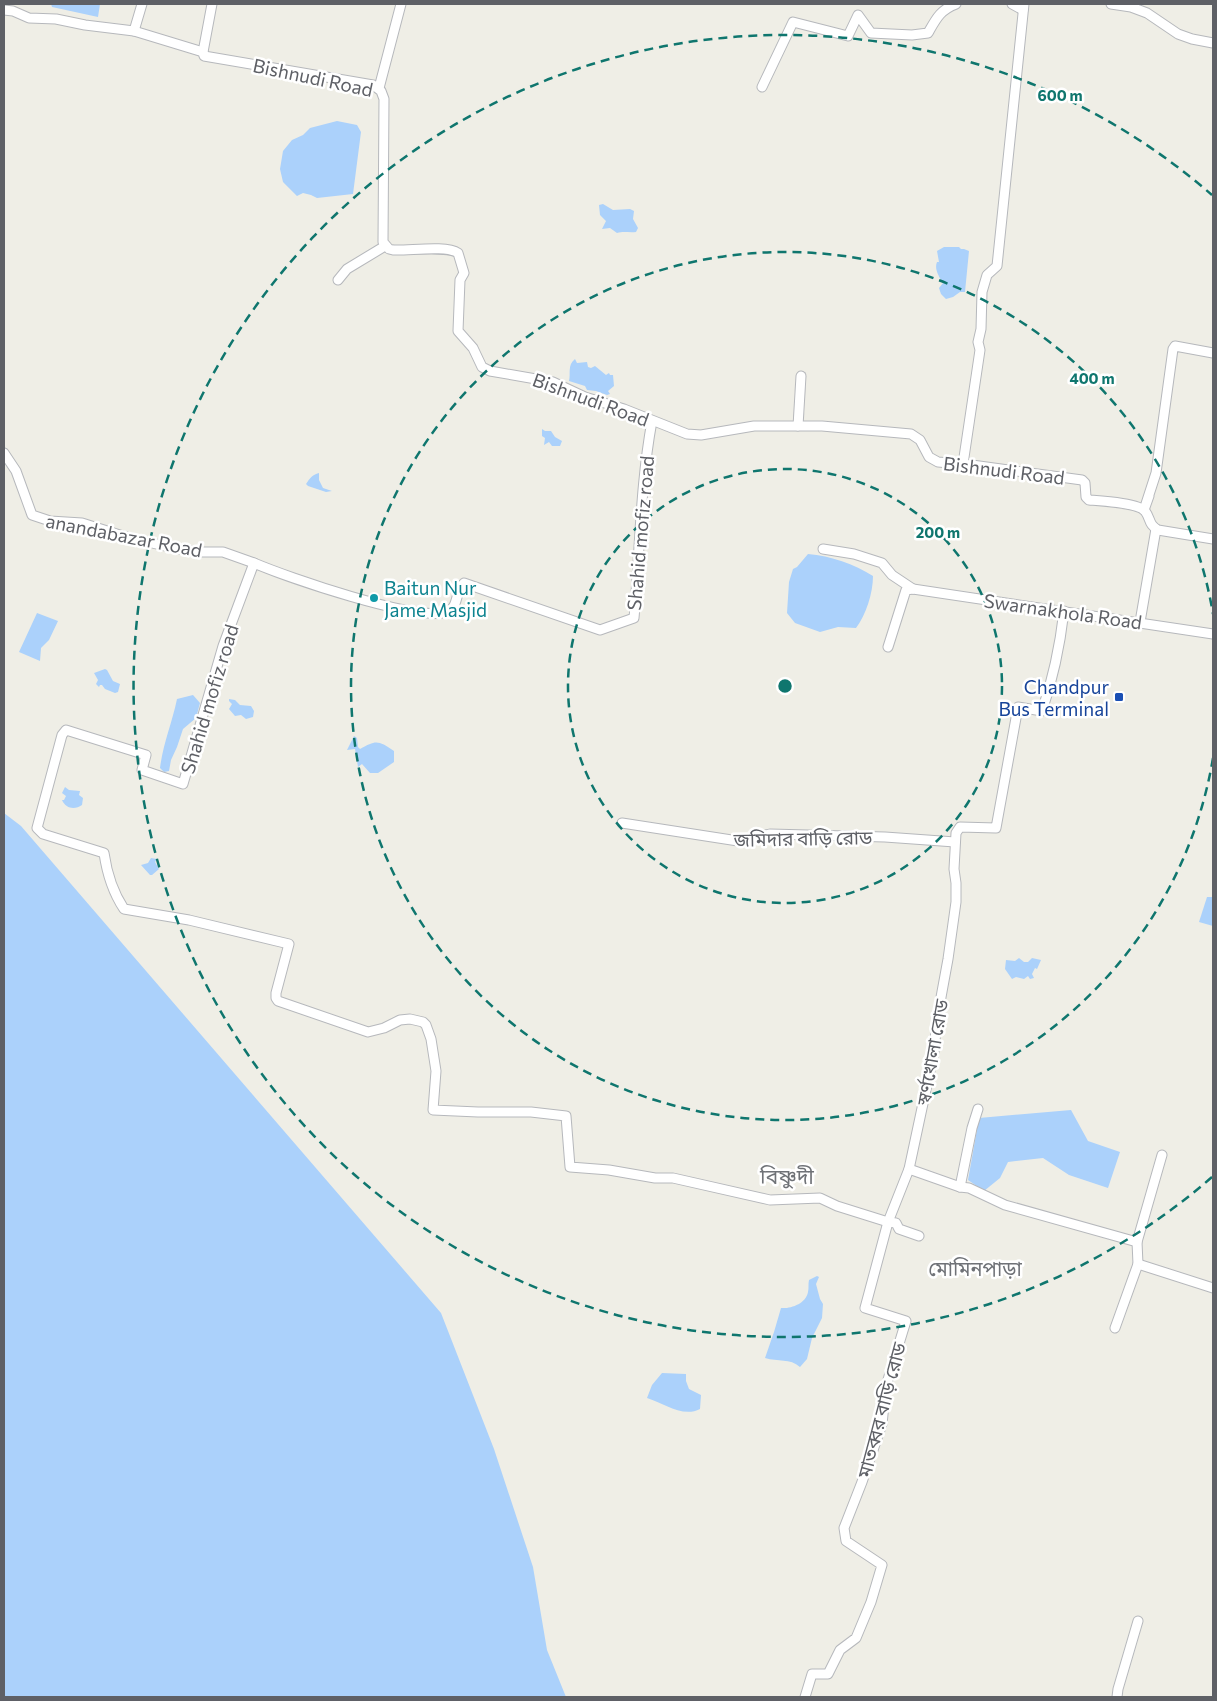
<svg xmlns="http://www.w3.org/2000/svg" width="1217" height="1701" viewBox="0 0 1217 1701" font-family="Commissioner,'Noto Sans Bengali',sans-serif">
	<rect width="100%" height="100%" fill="#efeee6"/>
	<g fill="#abd1fb">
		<polygon points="51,4 100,4 98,17 52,7"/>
		<polygon points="337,121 357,125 361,132 353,194 317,198 311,195 303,193 297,196 283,182 280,169 283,151 292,140 303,135 310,128"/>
		<path d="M 603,204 L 613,210 L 630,209 L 634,211 L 633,219 L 638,228 L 636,232 C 629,233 624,231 617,233 L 610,228 L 602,229 L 606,221 L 600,215 L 599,205 Z"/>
		<path d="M 944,247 L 959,247 L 961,249 L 964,249 L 969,251 L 965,292 L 960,292 L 953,297 L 946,299 L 941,294 L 939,288 L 943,283 C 939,277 934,269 937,262 L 939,262 L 937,251 Z"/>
		<path d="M 575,359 L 577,363 L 587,362 L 588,367 L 591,368 L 595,366 L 606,375 L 609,373 L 610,375 L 613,375 L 614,386 L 608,391 L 610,394 L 607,395 L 596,391 L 587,390 L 585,386 L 569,381 C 571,374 567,365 575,359 Z"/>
		<polygon points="542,429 545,431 551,431 555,437 562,441 560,446 552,446 549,442 544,445 545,438 542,436"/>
		<path d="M 319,473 L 319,480 L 323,488 L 332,491 L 326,492 L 308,486 L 306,484 C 310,478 312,475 319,473 Z"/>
		<path d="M 808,554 C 831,556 854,564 873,576 C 873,593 866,615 856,628 L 838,627 L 820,632 L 795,623 L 787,613 L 789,582 L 793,569 L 797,567 Z"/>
		<polygon points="37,613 58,621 49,640 41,648 40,661 19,652"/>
		<polygon points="105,669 107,670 113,681 120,684 118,692 115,693 105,689 102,685 100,685 99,687 96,684 98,680 94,673"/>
		<path d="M 193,695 L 200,703 L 196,718 L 183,729 L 177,747 L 171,760 L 169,771 L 164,772 L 160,768 C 163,744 172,723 177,699 Z"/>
		<polygon points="229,699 235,700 240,705 251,706 254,711 253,717 246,719 241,715 235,716 229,709 232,704 229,701"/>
		<path d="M 354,736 L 357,738 L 358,747 L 360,749 C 376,740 378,740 394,751 L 394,762 L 378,773 L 370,773 L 362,764 L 358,767 L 355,749 L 347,750 Z"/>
		<path d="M 65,787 L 69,790 L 80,791 L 79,795 L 83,798 L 82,805 C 75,810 66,809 62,800 L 64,800 L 66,796 L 62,793 Z"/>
		<polygon points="4,813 21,826 441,1313 494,1449 533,1567 547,1650 566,1697 4,1697"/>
		<polygon points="151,858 157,859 155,862 159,869 152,875 150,875 141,865 148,863"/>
		<polygon points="1207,897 1213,897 1213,926 1199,922"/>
		<polygon points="1019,958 1024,962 1028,962 1032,958 1041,960 1037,969 1035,968 1032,974 1034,978 1030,979 1028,976 1024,979 1016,977 1012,979 1005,969 1006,960 1015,961"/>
		<polygon points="1071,1110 1088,1141 1120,1152 1108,1188 1069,1175 1043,1158 1008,1162 1000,1178 984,1191 968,1180 979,1118"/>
		<path d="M 817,1276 L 819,1277 L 816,1284 L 820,1299 L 823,1304 L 822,1318 L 812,1338 L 807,1359 L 800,1367 C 790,1358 778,1362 765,1358 L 774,1332 L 781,1308 C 790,1309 806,1304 808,1292 C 809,1288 808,1284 809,1280 Z"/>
		<path d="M 662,1373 L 686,1374 L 686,1381 L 689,1389 L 701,1395 L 700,1409 C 683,1418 663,1403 647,1398 L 652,1385 Z"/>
	</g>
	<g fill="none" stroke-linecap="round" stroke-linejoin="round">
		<defs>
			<g id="minor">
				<path d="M 212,4 L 203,52 L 204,56 L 373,85 L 381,91 L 384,99 L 383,242 L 389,249 L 393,250 C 409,251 446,245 458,253 L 464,273 L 460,280 L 458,331 L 473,348 L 482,367 L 490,371 L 553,382 L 585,397 L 624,409 L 687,434 L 701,435 L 754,426 L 822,426 L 911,434 L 920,440 L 929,457 L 938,462 L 972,465 L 1082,480 L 1085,483 L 1086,497 L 1089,500 C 1101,501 1138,503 1145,511 C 1151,519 1148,524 1158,530 L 1213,539"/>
				<polyline points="1012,4 1023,10"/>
				<polyline points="1111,4 1131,7 1147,13 1178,34 1192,39 1213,43"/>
				<polyline points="4,10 13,11 29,18 56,19 85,25 134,31 203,52"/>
				<polyline points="134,31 142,4"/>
				<path d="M 762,87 L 793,22 L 848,36 L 858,15 L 871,33 L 912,35 L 928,33 C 936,19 940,10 956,4"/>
				<polyline points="379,88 401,4"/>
				<polyline points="338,280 347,269 385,246"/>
				<path d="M 652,421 C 640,486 640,552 634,618 L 600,630 L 464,583 C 455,590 459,608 447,612 C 416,622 287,577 254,563 L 223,646 L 183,784 L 142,770 L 146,755 L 66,730 L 62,735 L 37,828 L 43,834 L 104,853 C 107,874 112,891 124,909 L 189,920 L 289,944 L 276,993 L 276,998 L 278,1001 L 368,1032 L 384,1028 L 400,1020 L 410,1019 L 423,1022 L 426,1025 L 431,1039 L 436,1071 L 433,1110 L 478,1112 L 531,1112 L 566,1116 L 570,1167 L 609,1170 L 655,1178 L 673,1178 L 770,1200 L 820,1198 L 837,1206 L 888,1222 L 865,1308 L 906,1321 L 886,1386 L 882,1424 L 862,1482 L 844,1528 L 846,1541 L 882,1565 L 871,1602 L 856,1638 L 840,1650 L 828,1674 L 812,1674 L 805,1697"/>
				<polyline points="798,426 801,376"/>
				<polyline points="4,453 16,471 32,515 50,521 82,523 123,536 165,546 195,552 223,552 254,563"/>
				<polyline points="963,464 980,350 978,342 981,329 982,292 987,275 997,266 1024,4"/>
				<polyline points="1149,496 1144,510 1156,473 1173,349 1175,346 1213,353"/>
				<polyline points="823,549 854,554 882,563 892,575 913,589"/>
				<polyline points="1140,622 1156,529"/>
				<polyline points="888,647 906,590 913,589 1213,634"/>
				<polyline points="622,823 738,841 770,834 885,837 955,842"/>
				<polyline points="909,1169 960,1187 969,1188 1005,1205 1137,1242"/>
				<polyline points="960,1187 972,1128 978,1109"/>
				<path d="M 919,1236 L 899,1229 L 896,1223 L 888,1222 L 909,1169 L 934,1052 L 937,1019 L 948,959 L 956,902 L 956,883 L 954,869 L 956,833 L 960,827 L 996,828 L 1018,707 L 1042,711 C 1053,679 1060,645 1064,611"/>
				<polyline points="1138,1264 1213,1288"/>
				<polyline points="1115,1328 1138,1264 1137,1242 1162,1155"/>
				<polyline points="1117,1697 1118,1689 1138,1621"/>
			</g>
		</defs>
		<use href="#minor" stroke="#b6b8bc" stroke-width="11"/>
		<use href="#minor" stroke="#fff" stroke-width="9"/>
	</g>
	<g fill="none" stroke="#0f766e" stroke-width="2.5" stroke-dasharray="9 6">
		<circle cx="785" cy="686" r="217"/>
		<path d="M1213 758A434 434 0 1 1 1213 614"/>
		<path d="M1212 1177A651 651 0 1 1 1212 195"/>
	</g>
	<circle fill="#0f9aa8" stroke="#fff" stroke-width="2" cx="374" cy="598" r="5"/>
	<rect fill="#1a4fb4" stroke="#fff" stroke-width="2" x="1114" y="692" width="10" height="10" rx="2.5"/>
	<g text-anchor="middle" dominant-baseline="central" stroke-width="5" stroke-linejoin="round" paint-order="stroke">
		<g font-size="19" fill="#5e6066" stroke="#fff">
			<text transform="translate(313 77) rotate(12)">Bishnudi Road</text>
			<text transform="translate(591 399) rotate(20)">Bishnudi Road</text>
			<text transform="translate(1004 470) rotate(7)">Bishnudi Road</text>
			<text transform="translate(640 533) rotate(-85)">Shahid mofiz road</text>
			<text transform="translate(124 535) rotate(11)">anandabazar Road</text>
			<text transform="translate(1063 611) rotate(8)">Swarnakhola Road</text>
			<text transform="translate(209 699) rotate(-73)">Shahid mofiz road</text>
			<text transform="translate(803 838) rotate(-1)">জমিদার বাড়ি রোড</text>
			<text transform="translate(932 1052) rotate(-80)">স্বর্ণখোলা রোড</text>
			<text transform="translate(881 1410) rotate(-75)">মাতব্বর বাড়ি রোড</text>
		</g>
		<g font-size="19" fill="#0d838f" stroke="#fff" text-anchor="start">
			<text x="384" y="587">Baitun Nur<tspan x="384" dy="22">Jame Masjid</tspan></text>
		</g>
		<g font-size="19" fill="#164399" stroke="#fff" text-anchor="end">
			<text x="1109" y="686">Chandpur<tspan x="1109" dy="22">Bus Terminal</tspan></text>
		</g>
		<g font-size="20" fill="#6f7277" stroke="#fff">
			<text x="975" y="1268">মোমিনপাড়া</text>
		</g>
		<g font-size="21" fill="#6f7277" stroke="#fff">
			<text x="787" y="1175">বিষ্ণুদী</text>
		</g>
	</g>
	<circle cx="785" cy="686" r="8" fill="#0f766e" stroke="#fff" stroke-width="2.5"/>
	<g font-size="15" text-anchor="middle" font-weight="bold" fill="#0f766e" stroke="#fff" stroke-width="5" stroke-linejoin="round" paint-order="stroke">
		<text x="1060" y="101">600 m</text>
		<text x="1092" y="384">400 m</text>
		<text x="938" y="538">200 m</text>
	</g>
	<rect width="1217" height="1701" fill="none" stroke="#5e6066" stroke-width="10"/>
</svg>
